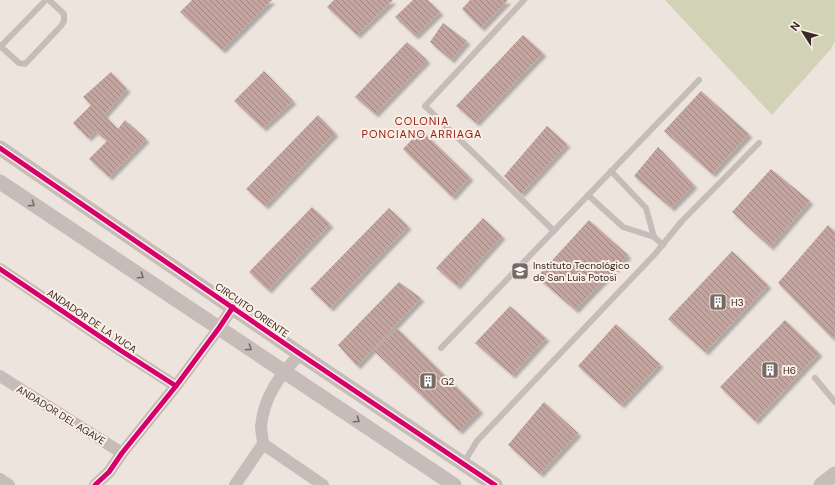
<svg xmlns="http://www.w3.org/2000/svg" width="835" height="485" viewBox="0 0 835 485" font-family="'DM Sans',sans-serif">
	<defs>
		<pattern id="building-back-hatch" width="6" height="6" patternUnits="userSpaceOnUse"><rect width="6" height="6" fill="#c3a49e"/><path d="M-1 5l2 2M0 0l6 6M5-1l2 2" fill="none" stroke="#9f8681"/></pattern>
		<filter id="shadow"><feDropShadow dx="3.5" dy="3.5" stdDeviation="1" flood-color="#0004"/></filter>
	</defs>
	<rect width="100%" height="100%" fill="#eee4de"/>
	<polygon fill="#d2d2b7" points="665,0 835,0 835,41 831,49 772,115"/>
	<g fill="url(#building-back-hatch)" filter="url(#shadow)">
		<polygon points="192,0 272,0 222,50 180,12"/>
		<polygon points="334,0 393,0 357,35 327,7"/>
		<polygon points="413,0 428,0 440,12 415,36 395,17"/>
		<polygon points="470,0 508,0 481,28 462,9"/>
		<polygon points="443,23 467,41 451,60 430,42"/>
		<polygon points="523,35 543,53 476,123 456,106"/>
		<polygon points="407,42 427,60 375,114 355,97"/>
		<polygon points="264,71 293,101 263,128 234,101"/>
		<polygon points="111,72 127,89 104,115 118,129 125,120 146,139 109,177 89,159 107,141 95,131 88,138 73,123 91,105 83,97"/>
		<polygon points="701,91 749,134 712,174 664,131"/>
		<polygon points="318,115 335,133 265,206 246,189"/>
		<polygon points="547,126 567,144 521,194 504,176"/>
		<polygon points="421,130 470,177 452,197 403,149"/>
		<polygon points="658,147 694,185 671,208 634,176"/>
		<polygon points="771,169 810,201 770,247 732,212"/>
		<polygon points="312,207 330,224 268,290 249,272"/>
		<polygon points="389,208 408,226 330,308 310,289"/>
		<polygon points="483,218 502,236 457,286 436,268"/>
		<polygon points="589,220 628,255 575,310 537,277"/>
		<polygon points="828,225 835,232 835,335 832,338 778,283"/>
		<polygon points="732,251 768,285 705,352 668,319"/>
		<polygon points="399,282 421,298 357,366 338,345"/>
		<polygon points="510,306 546,338 512,375 475,343"/>
		<polygon points="785,320 819,353 755,421 720,387"/>
		<polygon points="616,324 660,364 621,405 578,366"/>
		<polygon points="397,328 480,410 459,431 374,351"/>
		<polygon points="544,402 578,433 540,474 508,445"/>
	</g>
	<g fill="none" stroke-linecap="round" stroke-linejoin="round">
		<g stroke="#c6bcb8" stroke-width="6">
			<polyline points="524,0 425,106 554,231"/>
			<polyline points="0,46 19,63 25,64 61,26 64,21 64,14 49,0"/>
			<polyline points="0,47 46,0"/>
			<polyline points="611,171 646,208 654,237"/>
			<polyline points="588,195 623,227 654,237 663,245"/>
			<polyline points="441,348 699,80"/>
			<polyline points="815,378 835,402"/>
			<polyline points="463,464 477,441 655,254 682,221 759,143"/>
		</g>
		<g stroke="#c6bcb8" stroke-width="12">
			<polyline points="0,269 120,350 176,386"/>
			<polyline points="0,376 122,453"/>
			<polyline points="263,444 323,485"/>
			<polyline points="0,479 9,485"/>
			<polyline points="95,485 109,472 122,453 176,386 219,328 233,307"/>
			<path d="M 235,485 L 263,444 C 263,438 261,432 261,426 C 264,396 280,375 300,354"/>
		</g>
		<g stroke="#c6bcb8" stroke-width="15">
			<polyline points="0,148 300,354 495,485"/>
			<polyline points="0,182 454,485"/>
			<polyline points="821,485 835,474"/>
		</g>
		<defs>
			<g id="cycleway">
				<polyline points="0,148 300,354 495,485"/>
				<polyline points="0,269 120,350 176,386"/>
				<polyline points="95,485 109,472 122,453 176,386 219,328 233,307"/>
			</g>
		</defs>
		<use href="#cycleway" stroke="#fbeee5" stroke-width="8"/>
		<use href="#cycleway" stroke="#d6006c" stroke-width="5"/>
	</g>
	<defs><path id="oneway-chevron" d="M-2-3.5L2.5 0L-2 3.5" fill="none" stroke-width="1.6" stroke-linecap="round" stroke-linejoin="round"/></defs>
	<g stroke="#776b68">
		<use href="#oneway-chevron" transform="translate(32 204) rotate(34)"/>
		<use href="#oneway-chevron" transform="translate(141 276) rotate(34)"/>
		<use href="#oneway-chevron" transform="translate(249 348) rotate(34)"/>
		<use href="#oneway-chevron" transform="translate(357 420) rotate(34)"/>
	</g>
	<defs>
		<symbol id="university-square" viewBox="-11 -11 22 22"><rect x="-9" y="-9" width="18" height="18" rx="4" fill="#776a66" stroke="#fbeee5"/><path d="M0-5L7-2L0 1L-7-2ZM-4 1L0 2.5L4 1V4Q0 6-4 4Z" fill="#fff"/></symbol>
		<symbol id="building-square" viewBox="-11 -11 22 22"><rect x="-9" y="-9" width="18" height="18" rx="4" fill="#776a66" stroke="#fbeee5"/><path d="M-4-6H4V6H1V3H-1V6H-4ZM-2.5-4.3h1.7v1.8h-1.7ZM.8-4.3h1.7v1.8H.8ZM-2.5-1h1.7V.8h-1.7ZM.8-1h1.7V.8H.8Z" fill="#fff"/></symbol>
	</defs>
	<g fill-rule="evenodd">
		<use href="#university-square" x="510" y="261" width="20" height="20"/>
		<use href="#building-square" x="708" y="292" width="20" height="20"/>
		<use href="#building-square" x="760" y="360" width="20" height="20"/>
		<use href="#building-square" x="418" y="371" width="20" height="20"/>
	</g>
	<g text-anchor="middle" dominant-baseline="central" stroke-width="4" stroke-linejoin="round" paint-order="stroke">
		<g font-size="10" fill="#372926" stroke="#fbeee5" text-anchor="start">
			<text x="533" y="265">Instituto Tecnológico<tspan x="533" dy="12">de San Luis Potosí</tspan></text>
			<text x="731" y="302">H3</text>
			<text x="783" y="370">H6</text>
			<text x="441" y="381">G2</text>
		</g>
		<g font-size="10" fill="#372926" stroke="#fbeee5">
			<text transform="translate(252 310) rotate(35)">CIRCUITO ORIENTE</text>
			<text transform="translate(92 321) rotate(34)">ANDADOR DE LA YUCA</text>
			<text transform="translate(61 415) rotate(32)">ANDADOR DEL AGAVE</text>
		</g>
		<g font-size="11" letter-spacing="1" fill="#8f2116" stroke="#fbeee5">
			<text x="422" y="121">COLONIA<tspan x="422" dy="13">PONCIANO ARRIAGA</tspan></text>
		</g>
	</g>
	<g transform="translate(803 32) rotate(306)" stroke="#fbeee5" stroke-width="3" paint-order="stroke">
	<path d="M0-3L7 15L0 10L-7 15Z" fill="#372926"/>
	<text y="-6" font-size="11" font-weight="bold" text-anchor="middle" fill="#372926">N</text>
	</g>
</svg>
